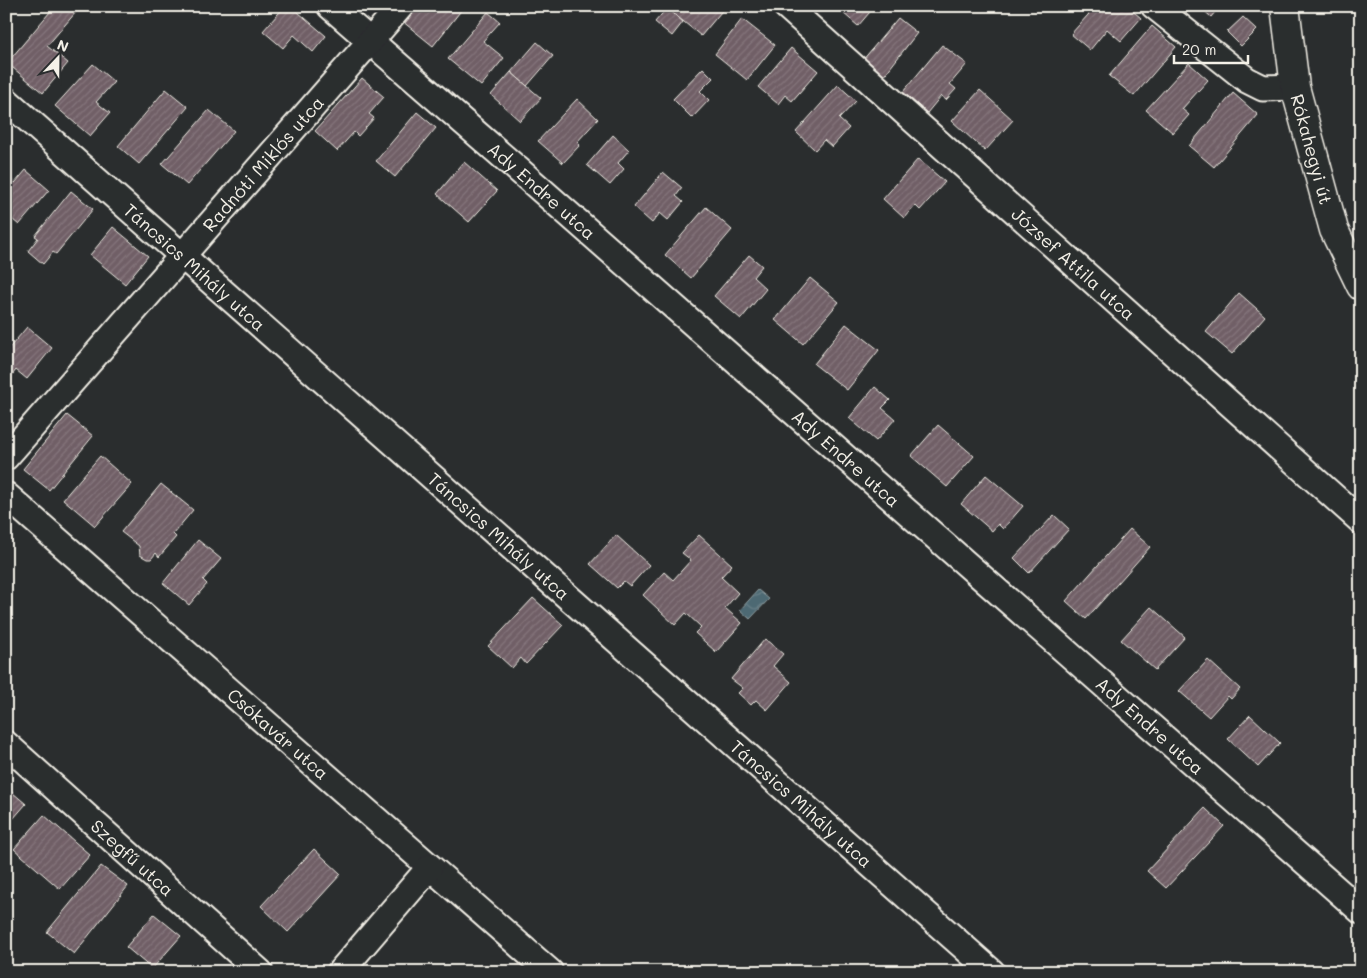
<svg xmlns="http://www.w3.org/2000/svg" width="1367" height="978" viewBox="0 0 1367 978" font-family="Mali,sans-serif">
	<defs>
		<pattern id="water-waves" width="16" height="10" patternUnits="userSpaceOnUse" patternTransform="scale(1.25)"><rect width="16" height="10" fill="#4e6973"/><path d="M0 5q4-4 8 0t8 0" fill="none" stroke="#687f87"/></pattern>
		<pattern id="building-hatch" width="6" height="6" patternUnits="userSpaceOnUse" patternTransform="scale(1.25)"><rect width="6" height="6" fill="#705e66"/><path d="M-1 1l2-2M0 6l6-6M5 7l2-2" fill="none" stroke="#85767c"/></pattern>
	</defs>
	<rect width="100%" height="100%" fill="#2a2d2e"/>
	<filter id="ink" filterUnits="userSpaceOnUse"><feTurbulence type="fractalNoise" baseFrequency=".02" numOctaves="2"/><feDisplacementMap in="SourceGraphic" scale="10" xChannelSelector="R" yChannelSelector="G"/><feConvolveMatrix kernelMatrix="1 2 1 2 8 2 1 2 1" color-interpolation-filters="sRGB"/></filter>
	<g filter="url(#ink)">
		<polygon fill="url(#water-waves)" stroke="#909fa2" points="758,590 769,599 750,619 740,610"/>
		<g fill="url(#building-hatch)" stroke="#f4f1e8">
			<polygon points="55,6 70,6 76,12 47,46 68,63 43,93 7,63"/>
			<polygon points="285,6 291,6 326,36 313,52 294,35 283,48 263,31"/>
			<polygon points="415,6 461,6 463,8 433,46 402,21"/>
			<polygon points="668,6 726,6 701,36 667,8"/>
			<polygon points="835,6 875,6 858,26"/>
			<polygon points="1096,6 1127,6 1141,18 1121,41 1107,29 1090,50 1071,34"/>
			<polygon points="1199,6 1220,6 1211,17"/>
			<polygon points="667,8 683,22 672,36 655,22"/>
			<polygon points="488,12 500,22 483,41 504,58 481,86 448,59"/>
			<polygon points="1243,17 1257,30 1241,46 1227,32"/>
			<polygon points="898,18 917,33 883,77 862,61"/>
			<polygon points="742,19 775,45 747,80 715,54"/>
			<polygon points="1152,26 1176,47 1134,96 1109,76"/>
			<polygon points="537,42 553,56 527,86 511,72"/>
			<polygon points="942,45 967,64 950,84 956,89 946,100 941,96 927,113 903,92"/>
			<polygon points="791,48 818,71 792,101 785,95 778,104 758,87"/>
			<polygon points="1189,63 1208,80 1182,109 1189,115 1173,133 1146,110"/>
			<polygon points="93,64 114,82 96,102 110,113 90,136 55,106"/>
			<polygon points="703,68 713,78 700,91 709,100 692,118 673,99"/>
			<polygon points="511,72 541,98 520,121 491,95"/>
			<polygon points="362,78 384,97 369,114 374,118 358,136 354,132 337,151 315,131"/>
			<polygon points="838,85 856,101 839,119 849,128 832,147 824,140 815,150 796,132"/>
			<polygon points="166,89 188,107 139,164 118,146"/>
			<polygon points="980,90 1013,120 985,151 952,121"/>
			<polygon points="1233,93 1258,115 1214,167 1189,146"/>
			<polygon points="577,99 598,119 577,142 580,145 563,163 538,141"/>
			<polygon points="209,110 234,131 187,185 162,164"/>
			<polygon points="417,112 436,128 395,177 376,161"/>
			<polygon points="613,135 629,150 618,163 624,169 610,185 587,165"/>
			<polygon points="918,159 945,182 920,210 915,205 904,218 883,199"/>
			<polygon points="464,162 497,191 469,222 437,194"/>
			<polygon points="26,170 49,190 19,225 6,214 6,181 9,178 15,183"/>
			<polygon points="663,172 682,188 676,196 683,202 668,220 660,213 652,223 634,207"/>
			<polygon points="71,191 93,209 56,254 53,252 43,264 28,251 38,238 35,236"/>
			<polygon points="706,207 732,230 691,278 665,255"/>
			<polygon points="113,227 148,256 125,284 90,255"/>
			<polygon points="749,255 762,266 753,277 766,289 741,319 714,296"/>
			<polygon points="810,278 839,302 803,344 775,320"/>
			<polygon points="1239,293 1265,316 1232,354 1206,332"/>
			<polygon points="846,324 879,350 847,390 814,364"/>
			<polygon points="27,327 52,348 27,379 16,370 6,383 6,352"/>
			<polygon points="875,387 890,400 882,408 895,419 876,441 849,418"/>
			<polygon points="67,415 93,436 49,490 23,469"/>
			<polygon points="938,425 974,456 947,487 911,456"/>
			<polygon points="100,456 132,484 95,526 63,499"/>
			<polygon points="986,475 1023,506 1003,529 998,524 992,531 961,504"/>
			<polygon points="161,484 193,510 173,534 176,537 159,557 156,553 151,559 147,559 140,555 139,546 121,532"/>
			<polygon points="1054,515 1069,529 1029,573 1014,558"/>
			<polygon points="1130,529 1150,547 1086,619 1066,601"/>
			<polygon points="616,535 649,565 630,586 624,581 617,588 590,564"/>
			<polygon points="699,535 732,565 721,577 738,593 725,608 742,623 716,652 695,633 701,627 686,613 675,625 643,595 664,572 673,580 691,560 682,553"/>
			<polygon points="198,540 221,559 203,580 207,584 189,605 163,583"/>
			<polygon points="533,598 563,625 526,664 521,658 512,668 488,646"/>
			<polygon points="1151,607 1185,637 1155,670 1121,640"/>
			<polygon points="765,639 783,654 773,666 791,682 767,710 756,700 751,705 738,693 743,688 731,679"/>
			<polygon points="1208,660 1240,689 1231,699 1228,696 1209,717 1179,691"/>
			<polygon points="1250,715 1280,743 1258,767 1228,739"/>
			<polygon points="6,787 26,804 6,827"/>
			<polygon points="1205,808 1224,826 1166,888 1147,871"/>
			<polygon points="44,815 90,855 60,889 14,849"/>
			<polygon points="314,849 341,874 288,932 261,906"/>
			<polygon points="101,866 128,886 74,954 47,932"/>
			<polygon points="154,914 181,936 152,969 126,947"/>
		</g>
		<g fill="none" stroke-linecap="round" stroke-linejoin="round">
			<defs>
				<g id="street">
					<path id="s1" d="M 330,6 L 522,173 L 1361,911"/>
					<path id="s2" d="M 786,6 L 1361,521"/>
					<polyline points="1154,6 1247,80 1263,88 1295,87"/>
					<path id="s3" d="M 6,100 L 992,972"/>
					<path id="s4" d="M 6,457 L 401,6"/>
					<path id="s5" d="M 6,495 L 550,972"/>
					<path id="s6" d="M 6,744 L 260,972"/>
					<polyline points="340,972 430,867"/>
				</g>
				<g id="secondary">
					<path id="s7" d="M 1285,6 L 1295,87 L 1334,230 L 1361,286"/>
				</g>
			</defs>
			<use href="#street" stroke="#f4f1e8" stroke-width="29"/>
			<use href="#secondary" stroke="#f4f1e8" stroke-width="31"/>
			<use href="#street" stroke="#2a2d2e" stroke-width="25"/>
			<use href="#secondary" stroke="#2a2d2e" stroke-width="28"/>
		</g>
	</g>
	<g text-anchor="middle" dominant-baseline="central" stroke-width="4" stroke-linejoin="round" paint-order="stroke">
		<g font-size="18" fill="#f4f1e8" stroke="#2a2d2e">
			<text stroke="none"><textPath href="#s7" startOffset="146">Rókahegyi út</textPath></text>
			<text stroke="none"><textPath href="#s4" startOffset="390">Radnóti Miklós utca</textPath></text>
			<text stroke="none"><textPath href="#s1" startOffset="281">Ady Endre utca</textPath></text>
			<text stroke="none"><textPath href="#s2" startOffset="386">József Attila utca</textPath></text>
			<text stroke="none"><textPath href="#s3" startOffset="252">Táncsics Mihály utca</textPath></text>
			<text stroke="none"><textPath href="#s1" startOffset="686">Ady Endre utca</textPath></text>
			<text stroke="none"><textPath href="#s3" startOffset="658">Táncsics Mihály utca</textPath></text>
			<text stroke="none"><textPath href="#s1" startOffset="1091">Ady Endre utca</textPath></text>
			<text stroke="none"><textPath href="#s5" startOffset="362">Csókavár utca</textPath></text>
			<text stroke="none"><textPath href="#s3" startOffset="1062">Táncsics Mihály utca</textPath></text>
			<text stroke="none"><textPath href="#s6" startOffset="170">Szegfű utca</textPath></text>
		</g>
	</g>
	<rect width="1367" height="978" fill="none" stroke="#2a2d2e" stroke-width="25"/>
	<rect x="12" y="12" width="1342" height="953" fill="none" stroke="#f4f1e8" stroke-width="2" filter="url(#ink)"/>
	<g transform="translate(58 58) rotate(22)" stroke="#2a2d2e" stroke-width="4" paint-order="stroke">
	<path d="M0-4L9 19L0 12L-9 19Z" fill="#f4f1e8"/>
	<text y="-8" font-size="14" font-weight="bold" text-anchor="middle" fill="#f4f1e8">N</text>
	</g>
	<path d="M1174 55v8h74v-8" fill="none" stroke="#f4f1e8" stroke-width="2.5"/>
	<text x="1182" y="55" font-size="15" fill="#f4f1e8" stroke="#2a2d2e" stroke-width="4" paint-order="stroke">20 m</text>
</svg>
